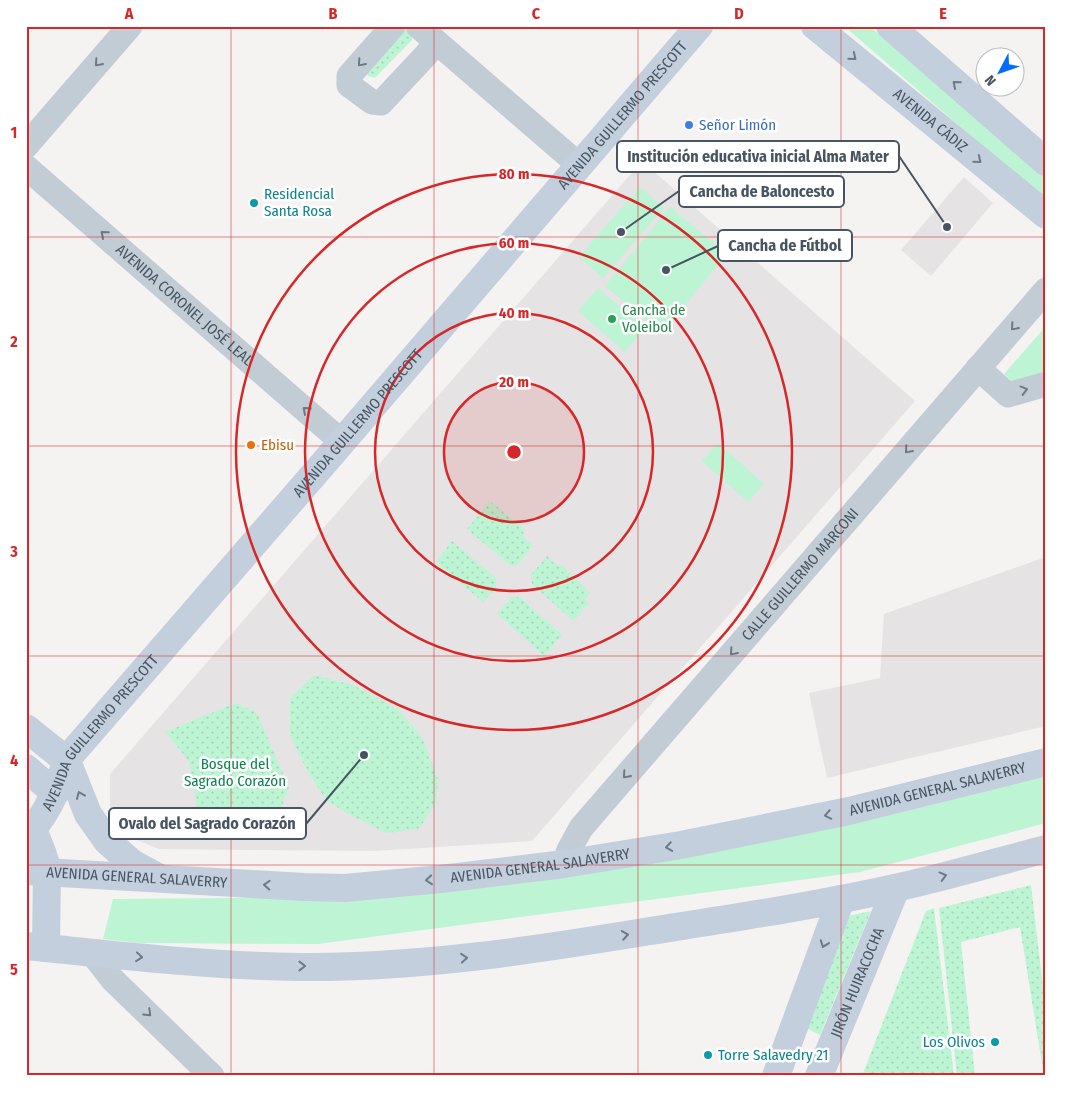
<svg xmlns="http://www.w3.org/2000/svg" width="1072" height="1102" viewBox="0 0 1072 1102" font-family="'Fira Sans Condensed',sans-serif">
	<defs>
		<pattern id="grass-dots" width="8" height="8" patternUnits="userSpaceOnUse" patternTransform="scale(1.25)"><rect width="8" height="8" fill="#bdf5d4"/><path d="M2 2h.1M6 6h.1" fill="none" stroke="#a4d4b9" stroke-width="1.8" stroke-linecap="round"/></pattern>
	</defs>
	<rect width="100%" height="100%" fill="#f5f2f2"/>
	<g fill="#e6e3e4">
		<polygon points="642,161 915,401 532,841 375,851 159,849 129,837 110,810 110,774"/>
		<polygon points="964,177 993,203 931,276 901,250"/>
		<polygon points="1046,557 1046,726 827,778 809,693 880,678 884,614"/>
	</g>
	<g fill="url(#grass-dots)">
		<polygon points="403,29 411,31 412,40 375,78 368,76 366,69"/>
		<polygon points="490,501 524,528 523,537 533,545 517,566 508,564 467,529"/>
		<polygon points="452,541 496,578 496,588 483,602 436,562"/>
		<polygon points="547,556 557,566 562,565 590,593 585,599 589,603 573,621 532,584 531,575"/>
		<polygon points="511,597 521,598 562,635 544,656 497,614"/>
		<polygon points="314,675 353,685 398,709 423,739 438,779 436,802 419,829 386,833 345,812 327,801 307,771 290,735 290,698"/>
		<polygon points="236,703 257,713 289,788 280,810 199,821 189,761 165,732"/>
		<polygon points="1031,885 1046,1012 1046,1076 1044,1076 1020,927 961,942 975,1076 957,1076 939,908"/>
		<polygon points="934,908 954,1076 862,1076 926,911"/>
		<polygon points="871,911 820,1035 802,1026 848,916"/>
	</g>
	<g fill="#bdf5d4">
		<polygon points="844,26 869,26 1046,177 1046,201"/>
		<polygon points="640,187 664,208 603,278 579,257"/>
		<polygon points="670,207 727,254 662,333 605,286"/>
		<polygon points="598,288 645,328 625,352 578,311"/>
		<polygon points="1046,326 1046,374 1014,383 1004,374"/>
		<polygon points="718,443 764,484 748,502 702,461"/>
		<polygon points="1046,776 1046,823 860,872 318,944 137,943 103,939 113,899 329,897 848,822"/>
	</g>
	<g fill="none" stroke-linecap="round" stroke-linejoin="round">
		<g stroke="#c2ccd5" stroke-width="25">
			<polyline points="393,26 349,76 349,85 372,102 381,103 426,55 436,42"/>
			<polyline points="418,26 579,165"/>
			<polyline points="26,146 130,26"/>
			<path id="s1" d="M 26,167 L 342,442"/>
			<polyline points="978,368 1008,395 1046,384"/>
			<path id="s2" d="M 564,864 L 569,850 L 581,828 L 1046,290"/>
			<polyline points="91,952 113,980 212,1076"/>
		</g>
		<g stroke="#c3cfdd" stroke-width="28">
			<path id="s3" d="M 815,26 L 1046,215"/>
			<polyline points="890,26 1046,162"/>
			<polyline points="26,728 67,761 88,814 107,841 132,863 158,877"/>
			<polyline points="26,768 55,793"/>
			<polyline points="33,829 42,852 47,868 46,948"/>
			<path id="s4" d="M 26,836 C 40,822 51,803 58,785 C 63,774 65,761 73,752 L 323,464 L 699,26"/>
			<path id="s5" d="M 26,871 L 304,887 L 345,888 L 441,879 L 564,864 L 681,845 L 849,811 L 1046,762"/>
			<path d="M 26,946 C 117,955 208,966 300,967 C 418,968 535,950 650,931 C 732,918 814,906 895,888 C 946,877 996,862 1046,849"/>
			<polyline points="776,1076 841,899"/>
			<path id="s6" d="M 819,1076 L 896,888"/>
		</g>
	</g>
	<defs><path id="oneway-chevron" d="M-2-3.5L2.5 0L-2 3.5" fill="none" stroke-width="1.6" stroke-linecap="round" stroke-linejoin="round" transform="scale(1.25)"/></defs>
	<g stroke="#6c7a87">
		<use href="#oneway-chevron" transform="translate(853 57) rotate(39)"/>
		<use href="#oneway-chevron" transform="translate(956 84) rotate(-139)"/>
		<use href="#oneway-chevron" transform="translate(978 160) rotate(39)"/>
		<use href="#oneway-chevron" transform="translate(80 795) rotate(-113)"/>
		<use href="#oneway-chevron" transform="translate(828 815) rotate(169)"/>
		<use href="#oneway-chevron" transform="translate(669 847) rotate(171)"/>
		<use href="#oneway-chevron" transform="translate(943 876) rotate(-15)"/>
		<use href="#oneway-chevron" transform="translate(429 880) rotate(175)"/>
		<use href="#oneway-chevron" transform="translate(267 885) rotate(-177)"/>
		<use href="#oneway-chevron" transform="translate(625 935) rotate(-9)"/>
		<use href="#oneway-chevron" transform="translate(824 944) rotate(110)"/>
		<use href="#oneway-chevron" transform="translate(139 957) rotate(6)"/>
		<use href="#oneway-chevron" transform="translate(464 958) rotate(-5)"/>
		<use href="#oneway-chevron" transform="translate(302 966)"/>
	</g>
	<g stroke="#6c7984">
		<use href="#oneway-chevron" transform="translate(98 63) rotate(131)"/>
		<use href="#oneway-chevron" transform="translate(361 63) rotate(131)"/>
		<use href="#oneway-chevron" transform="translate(104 234) rotate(-139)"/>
		<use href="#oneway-chevron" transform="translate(1014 327) rotate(131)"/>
		<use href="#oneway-chevron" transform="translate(1024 390) rotate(-15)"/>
		<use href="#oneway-chevron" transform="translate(306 410) rotate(-139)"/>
		<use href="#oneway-chevron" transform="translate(908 450) rotate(131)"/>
		<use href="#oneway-chevron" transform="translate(733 652) rotate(131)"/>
		<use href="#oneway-chevron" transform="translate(626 775) rotate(131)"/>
		<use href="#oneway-chevron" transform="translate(148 1013) rotate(44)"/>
	</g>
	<path fill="none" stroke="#d62828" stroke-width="1" stroke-opacity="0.55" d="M 231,26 L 231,1076M 434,26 L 434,1076M 638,26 L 638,1076M 841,26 L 841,1076M 26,237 L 1046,237M 26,446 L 1046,446M 26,656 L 1046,656M 26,865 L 1046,865"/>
	<circle cx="514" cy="452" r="70" fill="#d62828" fill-opacity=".12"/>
	<g fill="none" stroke="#d62828" stroke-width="2.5">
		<circle cx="514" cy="452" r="70"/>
		<circle cx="514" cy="452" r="139"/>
		<circle cx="514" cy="452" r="209"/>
		<circle cx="514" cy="452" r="278"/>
	</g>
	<circle fill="#3f7fe0" stroke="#fff" stroke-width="2" cx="689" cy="125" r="5"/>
	<g fill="#0f9aa8" stroke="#fff" stroke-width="2">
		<circle cx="254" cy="203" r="5"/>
		<circle cx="995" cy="1042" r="5"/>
		<circle cx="708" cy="1055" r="5"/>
	</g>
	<circle fill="#2e9e5b" stroke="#fff" stroke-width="2" cx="612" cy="319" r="5"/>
	<circle fill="#e8710a" stroke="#fff" stroke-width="2" cx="251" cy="445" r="5"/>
	<g text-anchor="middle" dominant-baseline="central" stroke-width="5" stroke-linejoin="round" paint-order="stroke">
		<g font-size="15" fill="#475562" stroke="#fff">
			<text stroke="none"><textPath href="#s4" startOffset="938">AVENIDA GUILLERMO PRESCOTT</textPath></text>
			<text stroke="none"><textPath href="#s3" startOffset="149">AVENIDA CÁDIZ</textPath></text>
			<text stroke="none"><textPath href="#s1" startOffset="210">AVENIDA CORONEL JOSÉ LEAL</textPath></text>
			<text stroke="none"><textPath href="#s4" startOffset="532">AVENIDA GUILLERMO PRESCOTT</textPath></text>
			<text stroke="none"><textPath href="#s2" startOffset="375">CALLE GUILLERMO MARCONI</textPath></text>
			<text stroke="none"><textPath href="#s4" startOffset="128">AVENIDA GUILLERMO PRESCOTT</textPath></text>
			<text stroke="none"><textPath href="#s5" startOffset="921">AVENIDA GENERAL SALAVERRY</textPath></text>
			<text stroke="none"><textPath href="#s5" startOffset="516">AVENIDA GENERAL SALAVERRY</textPath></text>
			<text stroke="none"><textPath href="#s5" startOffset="111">AVENIDA GENERAL SALAVERRY</textPath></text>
			<text stroke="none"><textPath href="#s6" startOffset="101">JIRÓN HUIRACOCHA</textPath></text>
		</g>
		<g font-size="15" fill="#366cbe" stroke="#fff" text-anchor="start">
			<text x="699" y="125">Señor Limón</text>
		</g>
		<g font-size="15" fill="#0d838f" stroke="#fff" text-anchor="start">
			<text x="264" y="194">Residencial<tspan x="264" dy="17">Santa Rosa</tspan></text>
			<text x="985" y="1042" text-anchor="end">Los Olivos</text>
			<text x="718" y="1055">Torre Salavedry 21</text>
		</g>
		<g font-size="15" fill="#27864d" stroke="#fff" text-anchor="start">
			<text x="622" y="310">Cancha de<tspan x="622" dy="17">Voleibol</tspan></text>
		</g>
		<g font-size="15" fill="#c56008" stroke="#fff" text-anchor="start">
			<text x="261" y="445">Ebisu</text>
		</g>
		<g font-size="15" fill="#0c834a" stroke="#fff">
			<text x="235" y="764">Bosque del<tspan x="235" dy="17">Sagrado Corazón</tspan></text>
		</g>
	</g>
	<circle cx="514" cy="452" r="8" fill="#d62828" stroke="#fff" stroke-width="2.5"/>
	<g font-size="15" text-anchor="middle" font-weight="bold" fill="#d62828" stroke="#fff" stroke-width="5" stroke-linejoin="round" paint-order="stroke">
		<text x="514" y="179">80 m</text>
		<text x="514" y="248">60 m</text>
		<text x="514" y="318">40 m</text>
		<text x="514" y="387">20 m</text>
	</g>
	<path fill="none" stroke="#475562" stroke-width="2" d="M947 227L899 156M621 232L679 191M666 270L718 246M364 755L306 824"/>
	<g fill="#475562" stroke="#fff" stroke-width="2">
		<circle cx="947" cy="227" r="5"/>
		<circle cx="621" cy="232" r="5"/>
		<circle cx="666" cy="270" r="5"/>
		<circle cx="364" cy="755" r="5"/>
	</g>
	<g fill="#fff" stroke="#475562" stroke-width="2">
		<rect x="617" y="141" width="282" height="31" rx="5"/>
		<rect x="679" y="176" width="165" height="31" rx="5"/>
		<rect x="718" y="230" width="134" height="31" rx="5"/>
		<rect x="109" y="808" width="197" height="31" rx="5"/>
	</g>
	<g font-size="16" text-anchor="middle" font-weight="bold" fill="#475562">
		<text x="758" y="162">Institución educativa inicial Alma Mater</text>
		<text x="762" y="197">Cancha de Baloncesto</text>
		<text x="785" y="251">Cancha de Fútbol</text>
		<text x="207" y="829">Ovalo del Sagrado Corazón</text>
	</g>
	<rect width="1072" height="1102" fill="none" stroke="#ffffff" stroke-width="55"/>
	<g transform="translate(1000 72) rotate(229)"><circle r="24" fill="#ffffff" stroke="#b5bbc0"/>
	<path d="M0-4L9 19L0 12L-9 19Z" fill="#046cfc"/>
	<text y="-8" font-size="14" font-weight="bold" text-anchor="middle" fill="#475562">N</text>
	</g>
	<rect x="28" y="28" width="1016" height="1046" fill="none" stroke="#d62828" stroke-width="2"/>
	<g font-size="16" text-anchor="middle" font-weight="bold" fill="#d62828">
		<text x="129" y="19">A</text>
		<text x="333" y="19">B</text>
		<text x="536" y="19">C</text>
		<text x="739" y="19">D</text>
		<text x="943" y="19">E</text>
		<text x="14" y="138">1</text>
		<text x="14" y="347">2</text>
		<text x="14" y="557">3</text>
		<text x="14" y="766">4</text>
		<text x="14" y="975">5</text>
	</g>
</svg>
